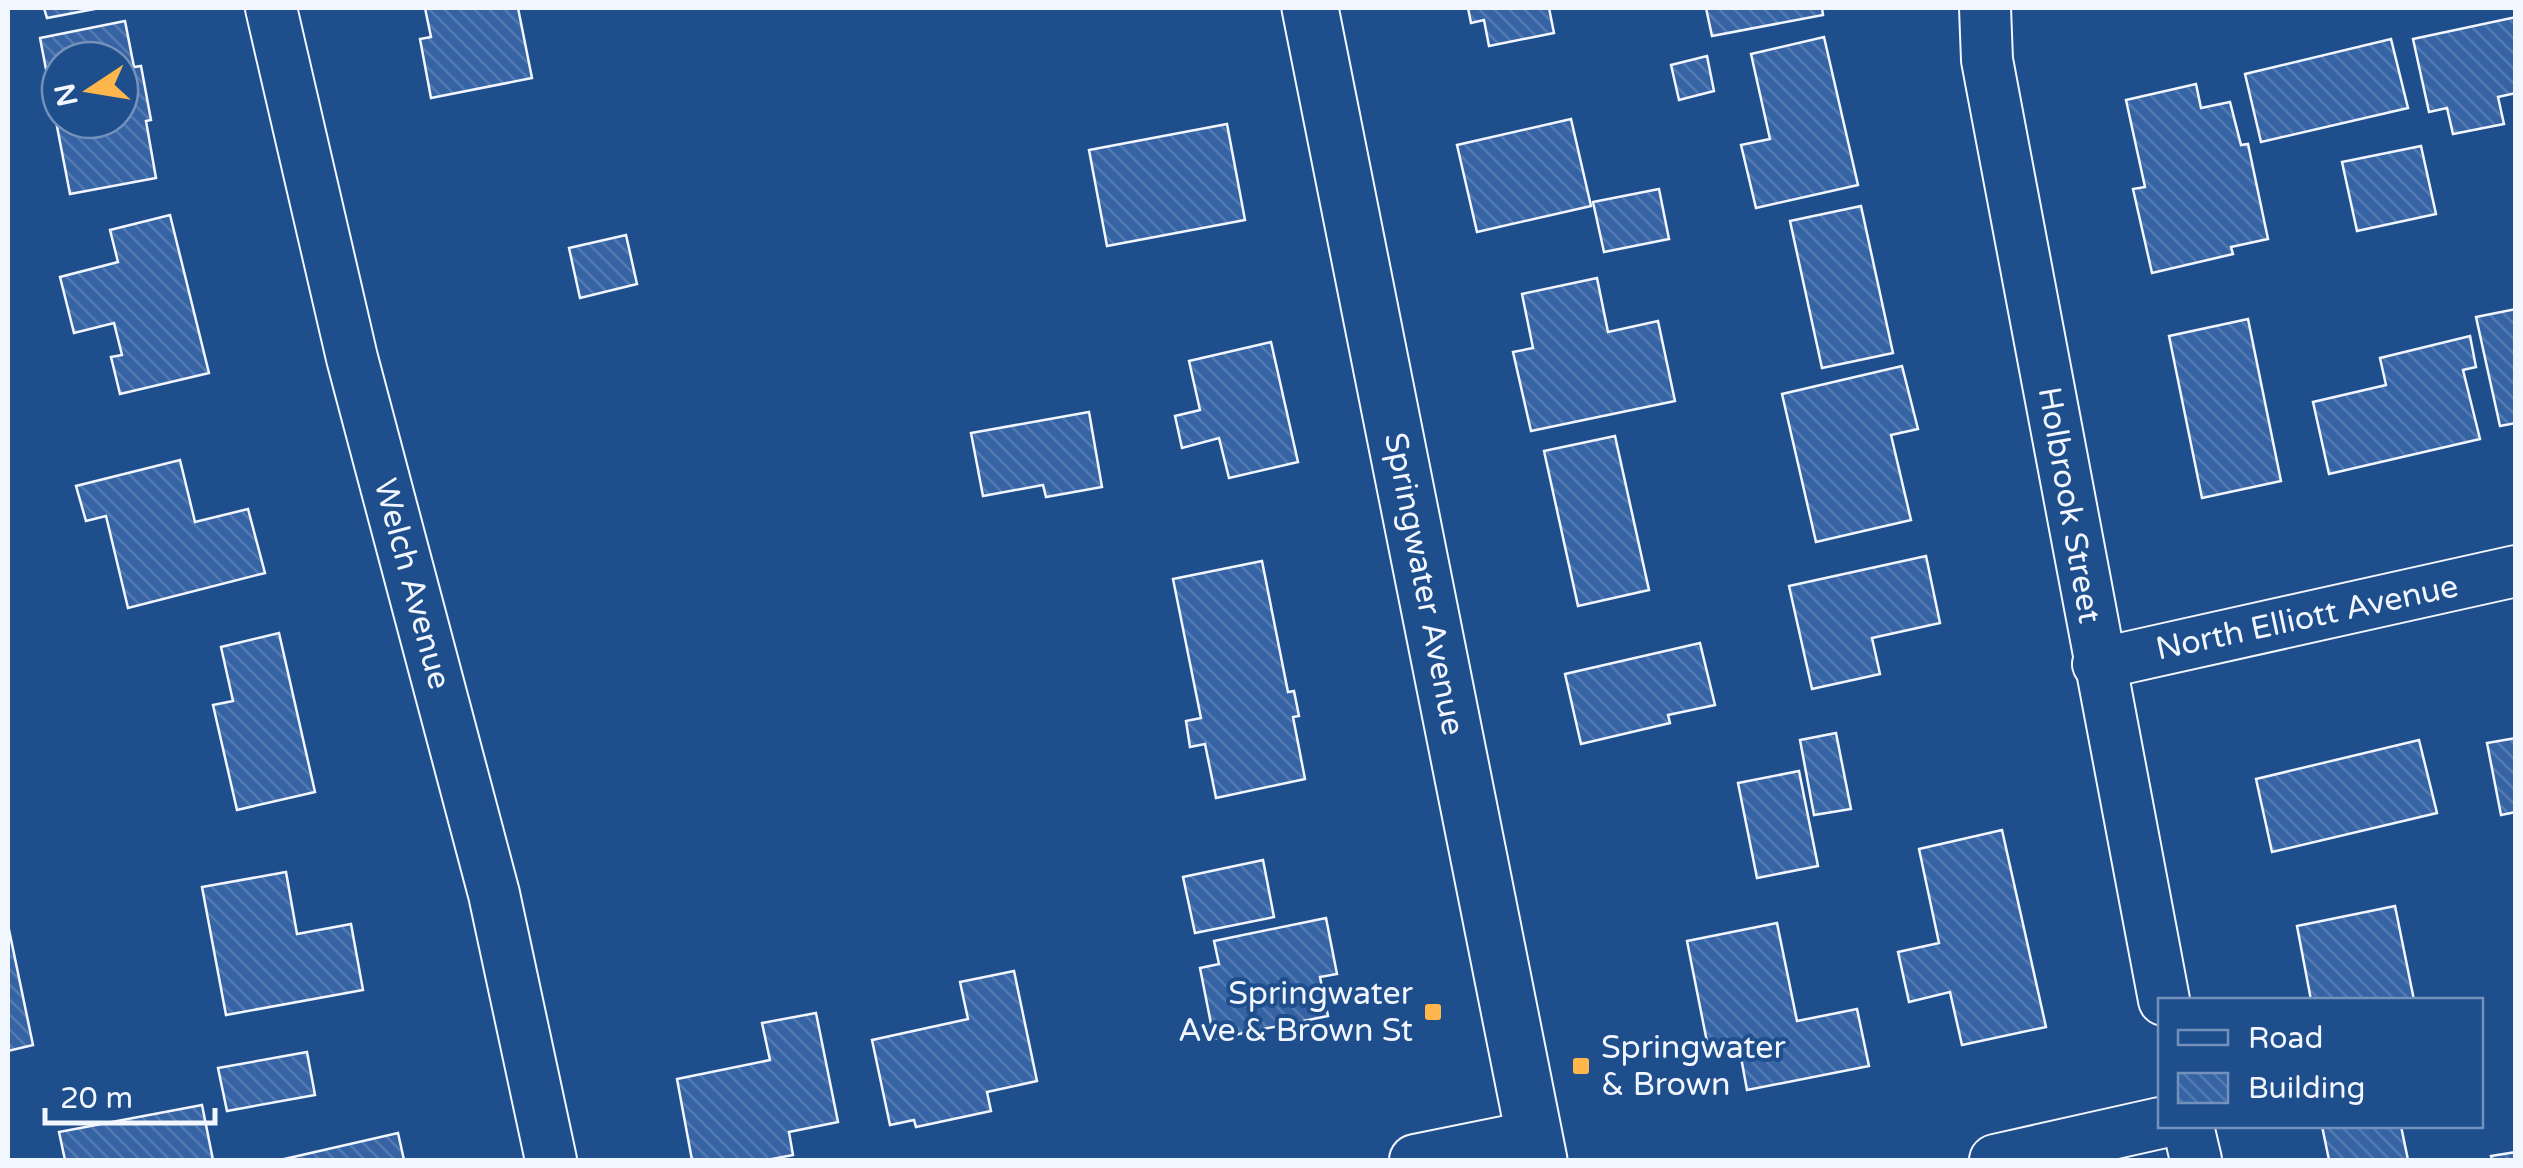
<svg xmlns="http://www.w3.org/2000/svg" width="2523" height="1168" viewBox="0 0 2523 1168" font-family="'Varela Round',sans-serif">
	<defs>
		<pattern id="building-back-hatch" width="6" height="6" patternUnits="userSpaceOnUse" patternTransform="scale(2.5)"><rect width="6" height="6" fill="#3563a3"/><path d="M-1 5l2 2M0 0l6 6M5-1l2 2" fill="none" stroke="#537ab1"/></pattern>
	</defs>
	<rect width="100%" height="100%" fill="#1f4e8c"/>
	<g fill="url(#building-back-hatch)" stroke="#f2f6ff" stroke-width="2.5" fill-rule="evenodd">
		<polygon points="44,8 100,8 47,18"/>
		<polygon points="425,8 518,8 532,78 431,98 420,39 431,37"/>
		<polygon points="1468,8 1549,8 1554,33 1489,46 1484,20 1471,23"/>
		<polygon points="1706,8 1822,8 1823,15 1712,36"/>
		<polygon points="2516,17 2516,93 2498,97 2504,124 2453,134 2447,108 2429,112 2413,39"/>
		<path d="M 125,21 L 134,67 L 141,66 L 151,120 L 146,121 L 156,178 L 70,194 L 40,38 ZM 60,60 L 120,60 L 120,120 L 60,120 Z"/>
		<polygon points="1824,37 1858,185 1756,208 1741,145 1770,139 1751,54"/>
		<polygon points="2391,39 2408,108 2261,142 2245,74"/>
		<polygon points="1707,56 1714,91 1679,100 1671,65"/>
		<polygon points="2196,84 2201,108 2230,102 2241,145 2248,144 2268,239 2231,247 2233,254 2152,273 2133,189 2145,187 2126,100"/>
		<polygon points="1571,119 1591,206 1477,232 1457,145"/>
		<polygon points="1227,124 1245,220 1107,246 1089,150"/>
		<polygon points="2421,146 2436,214 2357,231 2342,162"/>
		<polygon points="1659,189 1669,239 1604,252 1593,202"/>
		<polygon points="1861,206 1893,353 1822,368 1790,221"/>
		<polygon points="170,215 209,373 120,394 111,357 122,355 114,323 74,333 60,277 118,262 110,230"/>
		<polygon points="626,235 637,284 580,298 569,248"/>
		<polygon points="1597,278 1608,332 1658,321 1675,401 1531,431 1513,352 1533,348 1522,294"/>
		<polygon points="2516,309 2516,423 2500,426 2476,317"/>
		<polygon points="2248,319 2281,481 2202,498 2169,336"/>
		<polygon points="2470,336 2476,367 2463,370 2480,439 2329,474 2313,402 2386,385 2380,358"/>
		<polygon points="1271,342 1298,462 1229,478 1219,438 1182,448 1175,416 1200,410 1189,361"/>
		<polygon points="1902,366 1918,429 1891,435 1911,520 1816,542 1782,394"/>
		<polygon points="1089,412 1102,487 1046,497 1043,485 983,496 971,433"/>
		<polygon points="1615,436 1649,590 1578,606 1544,451"/>
		<polygon points="180,460 195,522 248,509 265,573 128,608 106,516 86,521 76,486"/>
		<polygon points="1926,556 1940,623 1872,638 1880,674 1812,689 1789,586"/>
		<polygon points="1262,561 1288,692 1294,691 1299,716 1293,717 1305,779 1216,798 1205,744 1190,747 1186,721 1201,718 1173,579"/>
		<polygon points="279,633 315,792 237,810 213,705 233,701 221,647"/>
		<polygon points="1700,643 1715,705 1668,715 1670,723 1581,744 1565,674"/>
		<polygon points="1836,733 1851,809 1814,815 1800,740"/>
		<polygon points="2516,738 2516,812 2501,815 2487,743"/>
		<polygon points="2419,740 2437,813 2272,852 2256,779"/>
		<polygon points="1799,771 1818,866 1757,878 1738,783"/>
		<polygon points="2002,830 2046,1027 1962,1045 1950,992 1909,1002 1898,952 1939,943 1919,849"/>
		<polygon points="1263,860 1274,917 1195,933 1183,877"/>
		<polygon points="286,872 297,934 351,924 363,990 226,1015 202,887"/>
		<polygon points="2395,906 2414,1000 2311,1000 2297,926"/>
		<polygon points="1326,918 1337,974 1320,977 1328,1016 1214,1039 1200,968 1219,964 1214,941"/>
		<polygon points="1777,923 1797,1021 1857,1009 1869,1066 1747,1090 1738,1041 1708,1047 1687,941"/>
		<polygon points="8,925 33,1045 8,1051"/>
		<polygon points="1014,971 1037,1081 987,1092 991,1111 916,1127 914,1120 890,1125 872,1040 968,1019 960,982"/>
		<polygon points="816,1013 838,1122 789,1132 793,1155 767,1160 692,1160 677,1079 770,1060 762,1023"/>
		<polygon points="307,1052 315,1095 227,1111 218,1068"/>
		<polygon points="202,1105 213,1160 65,1160 59,1132"/>
		<polygon points="2322,1126 2401,1126 2408,1160 2329,1160"/>
		<polygon points="398,1133 404,1160 280,1160"/>
		<polygon points="2516,1152 2516,1160 2492,1160 2491,1156"/>
	</g>
	<g fill="none" stroke-linecap="round" stroke-linejoin="round">
		<defs>
			<g id="street">
				<polyline points="271,8 352,358 494,894 551,1160"/>
				<polyline points="1985,8 1987,60 2164,1000"/>
				<polyline points="2098,664 2516,571"/>
				<polyline points="2188,1126 2196,1160"/>
				<polyline points="1415,1160 1534,1136"/>
				<polyline points="1995,1160 2160,1123"/>
			</g>
			<polyline id="secondary" points="1310,8 1539,1160"/>
		</defs>
		<use href="#street" stroke="#f2f6ff" stroke-width="54"/>
		<use href="#secondary" stroke="#f2f6ff" stroke-width="59"/>
		<use href="#street" stroke="#1f4e8c" stroke-width="50"/>
		<use href="#secondary" stroke="#1f4e8c" stroke-width="55"/>
	</g>
	<g fill="#ffb74d" stroke="#1f4e8c" stroke-width="4">
		<rect x="1423" y="1002" width="20" height="20" rx="5"/>
		<rect x="1571" y="1056" width="20" height="20" rx="5"/>
	</g>
	<g text-anchor="middle" dominant-baseline="central" stroke-width="8" stroke-linejoin="round" paint-order="stroke">
		<g font-size="32" fill="#f2f6ff" stroke="#1f4e8c">
			<text transform="translate(2069 505) rotate(80)">Holbrook Street</text>
			<text transform="translate(412 584) rotate(75)">Welch Avenue</text>
			<text transform="translate(1424 584) rotate(79)">Springwater Avenue</text>
			<text transform="translate(2307 618) rotate(-12)">North Elliott Avenue</text>
		</g>
		<g font-size="32" fill="#f2f6ff" stroke="#1f4e8c" text-anchor="end">
			<text x="1413" y="994">Springwater<tspan x="1413" dy="37">Ave &amp; Brown St</tspan></text>
			<text x="1601" y="1048" text-anchor="start">Springwater<tspan x="1601" dy="37">&amp; Brown</tspan></text>
		</g>
	</g>
	<rect width="2523" height="1168" fill="none" stroke="#f2f6ff" stroke-width="20"/>
	<rect x="2158" y="998" width="325" height="130" fill="#1f4e8c" stroke="#7391ba" stroke-width="2.5"/>
	<rect x="2178" y="1030" width="50" height="15" fill="#1f4e8c" stroke="#7391ba" stroke-width="2.5"/>
	<text x="2248" y="1048" font-size="30" fill="#f2f6ff">Road</text>
	<rect x="2178" y="1073" width="50" height="30" fill="url(#building-back-hatch)" stroke="#7391ba" stroke-width="2.5"/>
	<text x="2248" y="1098" font-size="30" fill="#f2f6ff">Building</text>
	<g transform="translate(90 90) rotate(258)"><circle r="48" fill="#1f4e8c" stroke="#7391ba" stroke-width="2.5"/>
	<path d="M0-8L18 38L0 25L-18 38Z" fill="#ffb74d"/>
	<text y="-15" font-size="28" font-weight="bold" text-anchor="middle" fill="#f2f6ff">N</text>
	</g>
	<path d="M45 1108v15h170v-15" fill="none" stroke="#f2f6ff" stroke-width="5"/>
	<text x="60" y="1108" font-size="30" fill="#f2f6ff" stroke="#1f4e8c" stroke-width="8" paint-order="stroke">20 m</text>
</svg>
